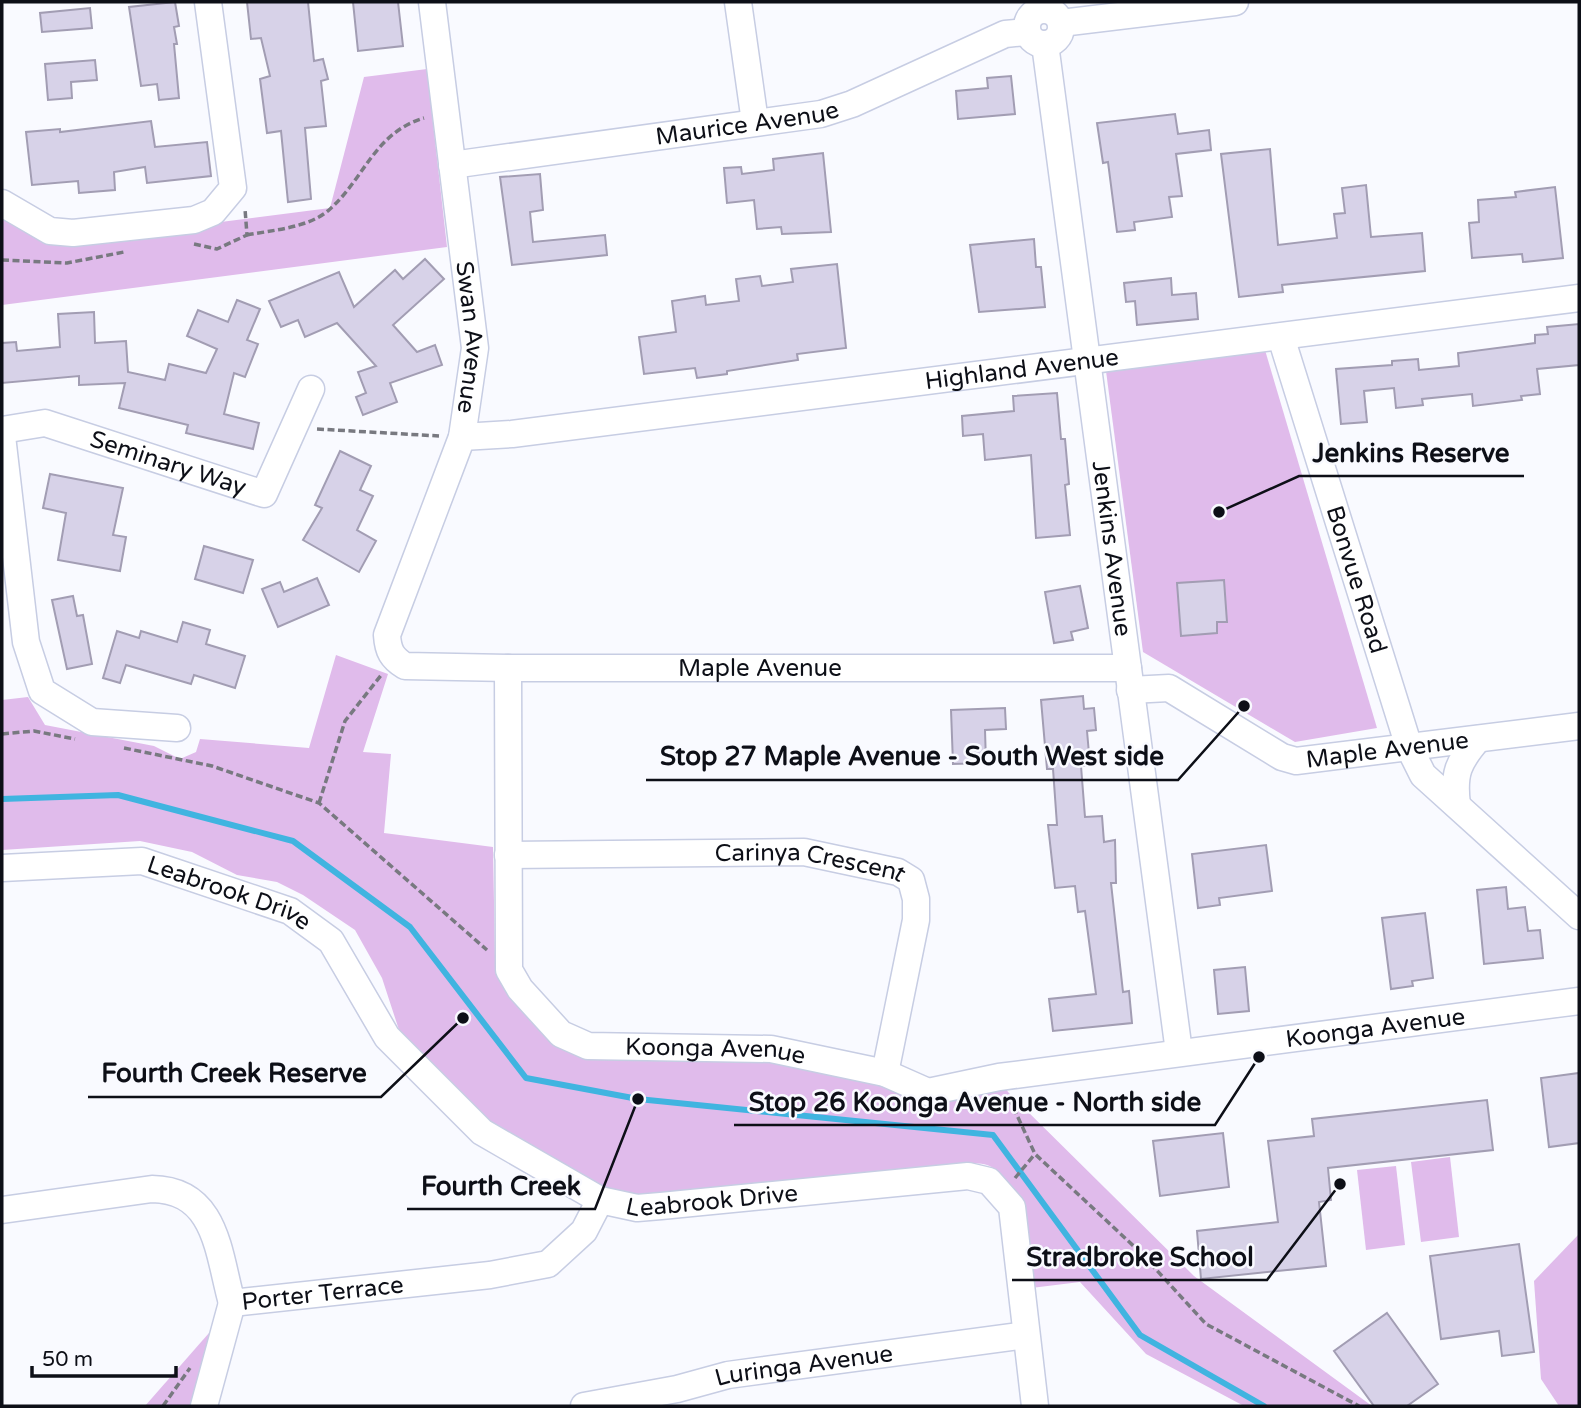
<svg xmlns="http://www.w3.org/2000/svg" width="1581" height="1408" viewBox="0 0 1581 1408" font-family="'Varela Round',sans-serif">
	<rect width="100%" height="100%" fill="#f9faff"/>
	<g fill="#e0bbeb">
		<polygon points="427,69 447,247 2,305 2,218 49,244 330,208 364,77"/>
		<polygon points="1265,350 1377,728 1295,742 1143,652 1106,371"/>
		<path d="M 336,655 L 388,674 L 363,752 L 391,754 L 384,833 L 493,847 L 495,957 L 516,1004 L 559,1044 L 771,1049 L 903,1080 L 999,1077 L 1008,1092 L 1194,1276 L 1372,1406 L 1244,1406 L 1146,1354 L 1080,1282 L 1023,1289 L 1007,1184 C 996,1164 986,1163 964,1163 L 639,1195 L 611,1192 L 485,1128 L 400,1033 L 382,978 L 355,930 L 303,895 L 277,882 L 237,875 L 192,852 L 140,841 L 2,850 L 2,700 L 28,697 L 45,725 L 154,746 L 180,759 L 196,752 L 200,739 L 309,748 Z"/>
		<polygon points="1450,1157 1459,1237 1421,1242 1411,1162"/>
		<polygon points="1396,1166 1405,1245 1366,1250 1357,1170"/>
		<polygon points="1579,1234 1579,1406 1559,1406 1541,1379 1534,1281"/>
		<polygon points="223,1317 198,1406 145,1406"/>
	</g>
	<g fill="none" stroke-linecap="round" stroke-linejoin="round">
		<polyline stroke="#40b4e0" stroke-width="6" points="2,799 118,795 293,841 410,927 526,1078 638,1099 993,1135 1140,1335 1264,1406"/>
	</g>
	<g fill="#d7d2e8" stroke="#a29db3" stroke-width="2">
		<polygon points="175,2 179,26 174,27 177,44 174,44 179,98 159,100 157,84 141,86 129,7"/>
		<polygon points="247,2 308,2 314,61 323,59 328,79 321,81 326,126 305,128 311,199 288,202 281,131 267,133 260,79 270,76 261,38 251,39"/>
		<polygon points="353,2 398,2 403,46 358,51"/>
		<polygon points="90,8 92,28 42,32 40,13"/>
		<polygon points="95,60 97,80 71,82 72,98 48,100 45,64"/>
		<polygon points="1011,76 1015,114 958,119 956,91 988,88 987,78"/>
		<polygon points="1175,114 1178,134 1209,130 1211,150 1176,154 1182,196 1169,197 1172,217 1134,222 1135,230 1117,232 1108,162 1103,163 1097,123"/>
		<polygon points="151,121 155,147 207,142 211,176 147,183 145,167 114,172 115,190 79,193 78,181 32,185 26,132 60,129 60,132"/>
		<polygon points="1270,149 1278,245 1337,238 1334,214 1345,213 1342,188 1366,185 1371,237 1422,233 1425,271 1282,285 1283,292 1239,297 1221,154"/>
		<polygon points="823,153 831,232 782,234 781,227 757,229 754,200 727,203 724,168 741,167 742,174 774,170 773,159"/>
		<polygon points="540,174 543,210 530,212 533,242 605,235 607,255 512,265 500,177"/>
		<polygon points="1555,187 1563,258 1523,262 1522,254 1472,258 1469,223 1479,222 1478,200 1516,197 1515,192"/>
		<polygon points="1034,239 1036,267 1041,267 1045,307 979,312 970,245"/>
		<polygon points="425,259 444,279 393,325 417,352 435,345 442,365 390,383 397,402 363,415 356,397 366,393 358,372 376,366 337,323 305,337 298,320 281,327 269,301 339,272 354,307 395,270 403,279"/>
		<polygon points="837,264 846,348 797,354 798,360 727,371 727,374 697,378 695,368 644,374 639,337 676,332 672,301 705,296 706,305 739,301 736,279 760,276 762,286 793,282 791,269"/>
		<polygon points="1171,278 1172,295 1196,293 1198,319 1137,325 1135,301 1126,302 1124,283"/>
		<polygon points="237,300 260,309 247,340 258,344 245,377 234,373 224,414 259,423 253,449 186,433 188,425 119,408 125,383 79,385 79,376 2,383 2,343 16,342 17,351 60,347 58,314 94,312 95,343 126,341 128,372 165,380 169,364 206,373 217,349 187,336 198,310 228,322"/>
		<polygon points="1579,324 1579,365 1537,369 1540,394 1521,396 1522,400 1473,406 1472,394 1422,399 1423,405 1396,408 1394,388 1364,391 1367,422 1341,424 1336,369 1392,365 1392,361 1418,359 1419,370 1459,366 1458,353 1535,343 1535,335 1548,334 1547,327"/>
		<polygon points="1057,393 1061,439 1065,439 1069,484 1065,485 1070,535 1036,538 1031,455 985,460 983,434 963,436 962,416 1014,411 1013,396"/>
		<polygon points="340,451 371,466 360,490 373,496 357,530 376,541 359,572 303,540 322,508 315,505"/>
		<polygon points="50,474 123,488 113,535 126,537 120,571 58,560 66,513 43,508"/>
		<polygon points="204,546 253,560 243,593 195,579"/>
		<polygon points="317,578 329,605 278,627 262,589 280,582 284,592"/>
		<polygon points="1224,580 1227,622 1217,622 1217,633 1181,636 1177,583"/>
		<polygon points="1080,586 1088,628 1071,632 1073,640 1054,643 1045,592"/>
		<polygon points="73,596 77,616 83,615 92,664 67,669 52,600"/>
		<polygon points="183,622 210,630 206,644 245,656 235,688 194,675 191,684 126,665 120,683 103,678 117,631 139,638 141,631 177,642"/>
		<polygon points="1083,696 1084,709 1094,708 1096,730 1087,731 1090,765 1081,766 1085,817 1102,816 1104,842 1115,840 1116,883 1111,883 1123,992 1129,991 1132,1023 1053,1031 1049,999 1096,994 1085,911 1078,912 1075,886 1055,888 1048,825 1057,825 1053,769 1047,769 1041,700"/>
		<polygon points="1005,708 1006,729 985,730 986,763 953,764 951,710"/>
		<polygon points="1266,845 1272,891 1219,898 1220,905 1198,908 1192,854"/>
		<polygon points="1506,887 1508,909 1525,907 1528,931 1540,930 1543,958 1484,964 1477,890"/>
		<polygon points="1425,913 1433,978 1412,981 1413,986 1391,989 1382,918"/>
		<polygon points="1245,967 1249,1011 1218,1014 1214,970"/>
		<polygon points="1579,1073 1579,1143 1549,1147 1541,1078"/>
		<polygon points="1487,1100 1493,1150 1328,1168 1331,1200 1319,1202 1326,1266 1201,1279 1197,1231 1278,1222 1268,1141 1314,1136 1312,1119"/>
		<polygon points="1223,1133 1229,1187 1160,1196 1153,1141"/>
		<polygon points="1519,1244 1534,1352 1502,1356 1499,1331 1441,1339 1430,1256"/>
		<polygon points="1387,1313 1438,1384 1407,1406 1374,1406 1334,1351"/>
	</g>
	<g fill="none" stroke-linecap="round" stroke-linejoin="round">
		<defs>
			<g id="minor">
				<path id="s1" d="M 432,2 L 475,348 L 462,437 L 387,635 C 388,651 392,658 405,666 L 508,668 L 1128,668"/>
				<polyline points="738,2 755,122"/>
				<circle cx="1044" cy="27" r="17"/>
				<polyline points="1061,23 1235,2"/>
				<path id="s2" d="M 1045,44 L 1179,1052"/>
				<path id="s3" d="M 452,165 L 821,114 L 852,104 L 1005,34 L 1026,32"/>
				<polyline points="2,203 50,231 73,233 194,220 213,212 233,188 208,2"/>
				<path id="s4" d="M 1281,337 L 1409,747 L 1423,775 L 1579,916"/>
				<path id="s5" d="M 2,430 L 45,423 L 264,494 L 311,389"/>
				<polyline points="2,436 26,642 42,691 92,722 177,728"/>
				<path id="s6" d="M 462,437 L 512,434 L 1579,298"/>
				<path id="s7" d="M 508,668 L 509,970 L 520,989 L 561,1034 L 588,1046 L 771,1049 L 885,1073 L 928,1092 L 999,1077 L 1579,1001"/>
				<path id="s8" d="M 1130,690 L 1169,688 L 1282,757 L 1296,761 L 1579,726"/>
				<path d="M 1457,805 C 1453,774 1458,762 1478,739"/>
				<path id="s9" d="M 508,855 L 804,852 L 898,872 L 911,880 L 916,899 L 916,920 L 885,1073"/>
				<path id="s10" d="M 2,868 L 142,861 L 290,911 L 331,941 L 387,1037 L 482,1132 L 600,1200 L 637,1208 L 661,1206 L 968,1176 L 989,1181 L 1012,1207 L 1035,1406"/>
				<path id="s11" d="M 2,1210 L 152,1189 C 217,1190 218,1253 232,1303 L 490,1275 L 548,1264 L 584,1231 L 600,1200"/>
				<polyline points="204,1406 232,1303"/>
				<path id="s12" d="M 584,1406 L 677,1389 L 728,1375 L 1026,1335"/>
			</g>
		</defs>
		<use href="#minor" stroke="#c7cde3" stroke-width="29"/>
		<g stroke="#787980" stroke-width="3.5" stroke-dasharray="7 3.5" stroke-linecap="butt">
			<path d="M 247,235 C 273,230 308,228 329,210 C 365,178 374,133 424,118"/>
			<polyline points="194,244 217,249 247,235 245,209"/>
			<polyline points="2,260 67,263 124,252"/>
			<polyline points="317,429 439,436"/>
			<polyline points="2,734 34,731 75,739"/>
			<polyline points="124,748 212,766 319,803 487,950"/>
			<polyline points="319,803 345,721 382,674"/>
			<polyline points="1009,1098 1035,1154 1140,1252 1206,1324 1359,1406"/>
			<polyline points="1015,1178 1035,1154"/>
			<polyline points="163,1406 190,1368"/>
		</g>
		<use href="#minor" stroke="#fff" stroke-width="26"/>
	</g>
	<g text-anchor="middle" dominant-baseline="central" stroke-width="5" stroke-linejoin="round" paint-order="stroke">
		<g font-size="24" fill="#0d0f17" stroke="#f9faff">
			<text stroke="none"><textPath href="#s3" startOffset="298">Maurice Avenue</textPath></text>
			<text stroke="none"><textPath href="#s1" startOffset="338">Swan Avenue</textPath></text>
			<text stroke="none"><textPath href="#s6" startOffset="564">Highland Avenue</textPath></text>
			<text stroke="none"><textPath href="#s5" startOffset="173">Seminary Way</textPath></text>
			<text stroke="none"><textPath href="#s2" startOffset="509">Jenkins Avenue</textPath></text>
			<text stroke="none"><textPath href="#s4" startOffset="254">Bonvue Road</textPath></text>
			<text stroke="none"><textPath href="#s1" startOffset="1043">Maple Avenue</textPath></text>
			<text stroke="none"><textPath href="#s8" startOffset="278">Maple Avenue</textPath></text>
			<text stroke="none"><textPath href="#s9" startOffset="303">Carinya Crescent</textPath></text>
			<text stroke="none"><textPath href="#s10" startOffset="233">Leabrook Drive</textPath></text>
			<text stroke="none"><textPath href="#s7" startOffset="1213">Koonga Avenue</textPath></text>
			<text stroke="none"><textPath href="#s7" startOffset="542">Koonga Avenue</textPath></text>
			<text stroke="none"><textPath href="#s10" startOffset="842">Leabrook Drive</textPath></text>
			<text stroke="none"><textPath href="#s11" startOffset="396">Porter Terrace</textPath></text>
			<text stroke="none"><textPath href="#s12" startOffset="224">Luringa Avenue</textPath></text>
		</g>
	</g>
	<path fill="none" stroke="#0d0f17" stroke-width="2.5" d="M1219 512L1299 476H1524M1244 706L1178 780H646M463 1018L381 1097H88M1259 1057L1215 1125H734M638 1099L595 1209H407M1340 1184L1267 1280H1012"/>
	<g fill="#0d0f17" stroke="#f9faff" stroke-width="2.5">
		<circle cx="1219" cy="512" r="7"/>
		<circle cx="1244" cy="706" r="7"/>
		<circle cx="463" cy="1018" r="7"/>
		<circle cx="1259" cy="1057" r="7"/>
		<circle cx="638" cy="1099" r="7"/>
		<circle cx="1340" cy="1184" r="7"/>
	</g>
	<g font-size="26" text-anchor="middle" font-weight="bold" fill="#0d0f17" stroke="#f9faff" stroke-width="5" stroke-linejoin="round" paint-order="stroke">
		<text x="1411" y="462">Jenkins Reserve</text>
		<text x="912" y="765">Stop 27 Maple Avenue - South West side</text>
		<text x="234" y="1082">Fourth Creek Reserve</text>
		<text x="975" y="1111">Stop 26 Koonga Avenue - North side</text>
		<text x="501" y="1195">Fourth Creek</text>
		<text x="1140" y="1266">Stradbroke School</text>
	</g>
	<rect width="1581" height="1408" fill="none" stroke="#0d0f17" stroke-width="7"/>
	<path d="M32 1366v10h144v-10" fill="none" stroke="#0d0f17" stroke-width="3.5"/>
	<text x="42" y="1366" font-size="21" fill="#0d0f17" stroke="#f9faff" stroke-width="5" paint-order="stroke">50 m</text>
</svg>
